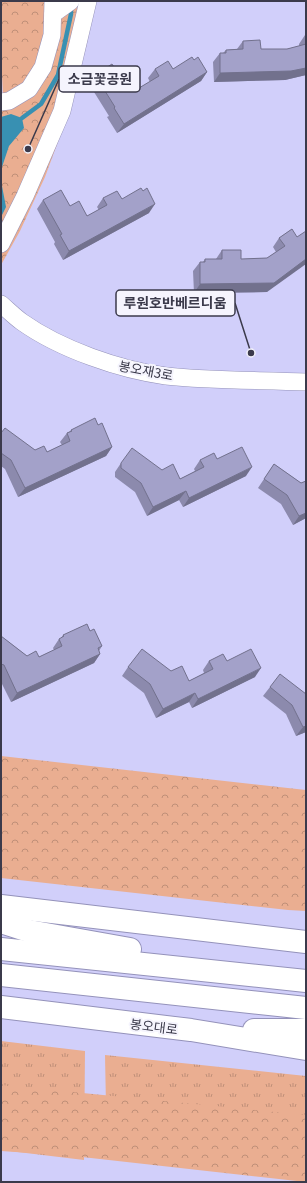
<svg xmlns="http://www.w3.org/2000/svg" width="307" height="1183" viewBox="0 0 307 1183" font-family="Georgia,'Noto Sans KR',serif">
	<defs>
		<pattern id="grass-tufts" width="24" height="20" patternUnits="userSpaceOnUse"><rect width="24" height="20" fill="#eaae91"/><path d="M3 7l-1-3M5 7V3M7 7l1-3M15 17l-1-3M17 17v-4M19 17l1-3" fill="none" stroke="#bf8f78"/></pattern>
		<pattern id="park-crowns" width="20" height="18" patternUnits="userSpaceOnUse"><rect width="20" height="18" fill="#eaae91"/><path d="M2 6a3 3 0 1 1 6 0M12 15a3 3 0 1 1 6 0" fill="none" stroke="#bf8f78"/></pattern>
	</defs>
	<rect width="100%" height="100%" fill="#d1cffa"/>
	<g fill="url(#grass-tufts)">
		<polygon points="1,1041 85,1051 84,1160 1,1150"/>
		<polygon points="105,1055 306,1076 306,1181 107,1158"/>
	</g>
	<g fill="url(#park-crowns)">
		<polygon points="1,1 96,1 86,47 66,120 45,177 20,231 1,265 1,98 3,98 1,54"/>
		<polygon points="1,756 306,790 306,911 288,910 1,878"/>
		<polygon points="1,1085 306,1115 306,1182 73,1156 1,1151"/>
	</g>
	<polygon fill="#3890b2" points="11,114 22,118 24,128 9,146 2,167 2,186 6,207 1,217 1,117"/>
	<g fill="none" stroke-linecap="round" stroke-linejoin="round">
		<polyline stroke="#3890b2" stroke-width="4.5" points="22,118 41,104 58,75 71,14 71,7"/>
		<defs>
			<g id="street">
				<polyline points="53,14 71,1"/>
				<polyline points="1,102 9,101 29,89 43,67 52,35 53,1"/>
				<polyline points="1,244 25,196 62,111 88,1"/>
				<path d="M 1,304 C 8,310 15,317 22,322 C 60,349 120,370 166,376 C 213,381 259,380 306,382"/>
			</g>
			<g id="secondary">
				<polyline points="1,906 306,942"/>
				<polyline points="1,1007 191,1030 306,1049"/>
				<polyline points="254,1030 306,1030"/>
			</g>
			<g id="highway">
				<polyline points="1,922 29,931 130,949"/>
				<polyline points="1,949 306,981"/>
				<polyline points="1,975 306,1008"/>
			</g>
		</defs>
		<use href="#street" stroke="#9492ba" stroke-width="18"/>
		<use href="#secondary" stroke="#9492ba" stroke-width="24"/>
		<use href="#highway" stroke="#9492ba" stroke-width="24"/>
		<use href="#street" stroke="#fff" stroke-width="17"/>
		<use href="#secondary" stroke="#fff" stroke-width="22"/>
		<use href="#highway" stroke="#fff" stroke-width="22"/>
	</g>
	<g fill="#8c8aad">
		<polygon points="305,35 306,35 306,75 285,80 214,82 213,62 220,53 223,53 226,50 237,49 243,41 261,49 287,49 299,46 299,44"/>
		<polygon points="194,60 207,72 201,81 117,133 107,117 109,116 89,84 95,75 122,79 139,88 150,82 148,78 155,69 173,69"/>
		<polygon points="103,198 122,199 149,213 63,260 54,244 55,242 37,209 43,200 70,206 87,216 99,210 97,207"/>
		<polygon points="292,229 267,292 194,293 193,271 200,262 203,262 205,259 216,259 222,250 241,259 267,258 276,252 273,247 279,238"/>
		<polygon points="98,425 112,447 106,456 18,497 5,469 1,466 1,433 35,450 47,452 62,445 60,442 67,433 69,432 71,430"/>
		<polygon points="217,459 246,476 183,507 179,500 147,516 135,492 115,477 115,472 121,463 162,470 180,479 195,471 194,469 200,460"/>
		<polygon points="274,464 301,483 306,481 306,518 293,525 281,504 258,488"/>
		<polygon points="90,631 102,646 99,651 100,654 94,663 11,702 1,682 1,636 27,656 39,657 54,650 53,648 59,639 61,638 63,635"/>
		<polygon points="209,661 227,661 255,677 192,708 189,702 156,718 144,693 122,676 128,667 171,671 189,681 204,673 203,670"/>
		<polygon points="270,687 306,694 306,732 296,736 286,714 263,696"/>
	</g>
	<g fill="#72718d">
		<polygon points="306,68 306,75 285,80 214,82 220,73"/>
		<polygon points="207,72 201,81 117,133 124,124"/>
		<polygon points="155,204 149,213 63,260 69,251"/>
		<polygon points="306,259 306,264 267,292 194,293 200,284"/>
		<polygon points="112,447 106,456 18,497 25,488"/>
		<polygon points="252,467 246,476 183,507 189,498"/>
		<polygon points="186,491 179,500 147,516 153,507"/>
		<polygon points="306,513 306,518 293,525 299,516"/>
		<polygon points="100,654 94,663 11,702 17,693"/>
		<polygon points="261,668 255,677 192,708 198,699"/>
		<polygon points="195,693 189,702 156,718 163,709"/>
		<polygon points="306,726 306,732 296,736 303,727"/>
	</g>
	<g fill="#a3a1c9" stroke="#72718d">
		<polygon points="260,40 261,49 287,49 306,44 306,68 291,71 220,73 220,53 226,53 226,50 243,49 243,41"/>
		<polygon points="192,57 194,60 198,57 207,72 124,124 114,108 115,107 95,75 112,64 122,79 130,73 139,88 159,76 155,69 168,61 173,69"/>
		<polygon points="141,188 143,191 147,188 155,204 69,251 60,235 62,234 43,200 61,190 70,206 79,201 87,216 107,205 103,198 117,191 122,199"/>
		<polygon points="292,229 297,237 306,231 306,259 274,283 200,284 200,262 205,262 205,259 222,259 222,250 241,250 241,259 267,258 285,246 279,238"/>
		<polygon points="95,418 98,425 102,423 112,447 25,488 11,460 1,453 1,433 5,428 35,450 44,446 47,452 70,441 67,433 72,431 71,430"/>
		<polygon points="242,447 252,467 189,498 186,491 153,507 141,483 121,468 121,463 132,448 162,470 173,464 180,479 204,467 200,460 214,453 217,459"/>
		<polygon points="274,464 301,483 306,481 306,513 299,516 287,495 264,479"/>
		<polygon points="87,624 90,631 94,629 102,646 98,648 100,654 17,693 4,665 1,664 1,636 27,656 36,651 39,657 62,646 59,639 64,636 63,635"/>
		<polygon points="142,649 171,671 182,666 189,681 213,669 209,661 223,654 227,661 251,649 261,668 198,699 195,693 163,709 150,684 128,667"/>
		<polygon points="280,674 306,694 306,726 303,727 292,705 270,687"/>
	</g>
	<g text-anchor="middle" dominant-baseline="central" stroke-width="4" stroke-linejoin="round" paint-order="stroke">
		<g font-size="13" fill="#3b3a4b" stroke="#f5f4fd">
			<text transform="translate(146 370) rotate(11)">봉오재3로</text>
			<text transform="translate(154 1026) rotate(7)">봉오대로</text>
		</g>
	</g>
	<path fill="none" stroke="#3b3a4b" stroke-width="1.5" d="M28 149L59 79M251 353L235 303"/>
	<g fill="#3b3a4b" stroke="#f5f4fd" stroke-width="1.5">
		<circle cx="28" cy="149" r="4"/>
		<circle cx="251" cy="353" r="4"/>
	</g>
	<g fill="#f5f4fd" stroke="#3b3a4b" stroke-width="1.5">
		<rect x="59" y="66" width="81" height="26" rx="4"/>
		<rect x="116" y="290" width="119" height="26" rx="4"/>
	</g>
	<g font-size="14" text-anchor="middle" font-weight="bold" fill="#3b3a4b">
		<text x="100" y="84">소금꽃공원</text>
		<text x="175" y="308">루원호반베르디움</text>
	</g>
	<rect width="307" height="1183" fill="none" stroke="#3b3a4b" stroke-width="4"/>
</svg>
